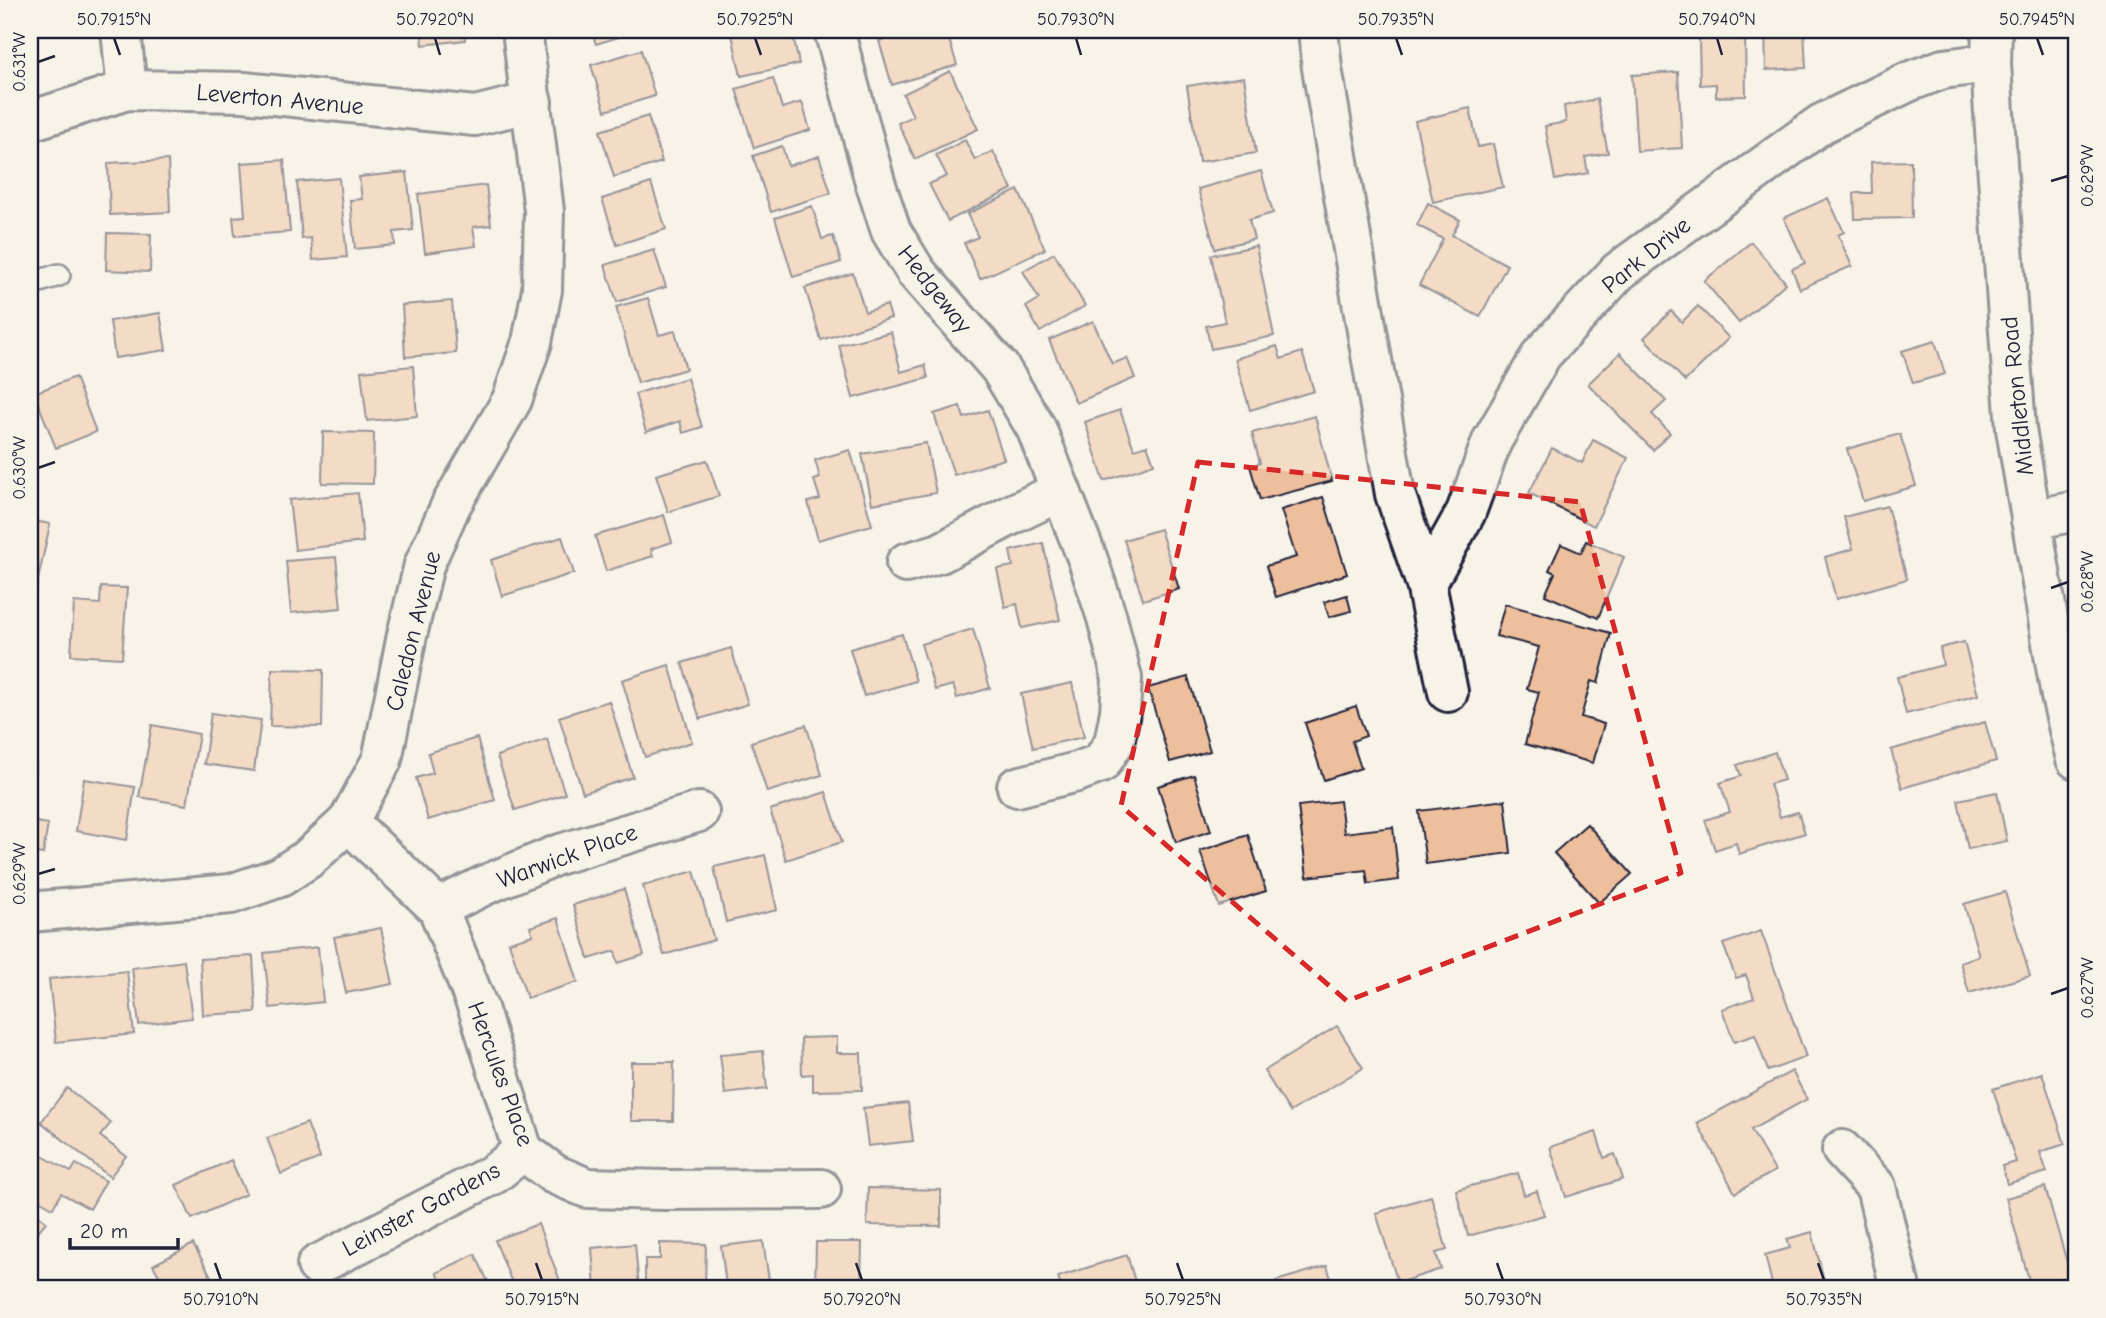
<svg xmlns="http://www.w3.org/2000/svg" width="2106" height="1318" viewBox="0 0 2106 1318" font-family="'Comic Neue',sans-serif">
	<rect width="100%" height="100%" fill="#f7f3e8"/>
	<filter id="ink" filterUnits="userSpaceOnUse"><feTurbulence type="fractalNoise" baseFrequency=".0143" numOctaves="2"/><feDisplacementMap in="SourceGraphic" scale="14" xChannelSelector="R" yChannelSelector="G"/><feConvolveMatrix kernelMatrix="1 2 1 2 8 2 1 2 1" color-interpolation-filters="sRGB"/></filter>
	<g filter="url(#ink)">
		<g fill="#edbf9c" stroke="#22223b" stroke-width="2">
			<polygon points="421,30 464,30 465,40 423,45"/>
			<polygon points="591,30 641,30 596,44"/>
			<polygon points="731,30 756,30 757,34 774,30 792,30 799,64 741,76"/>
			<polygon points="909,30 946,30 957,65 892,85 879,41 910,32"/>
			<polygon points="1765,30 1804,30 1806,68 1766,70"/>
			<polygon points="1745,37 1746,96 1716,97 1716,84 1700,85 1699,39"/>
			<polygon points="641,50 655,96 605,111 591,65"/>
			<polygon points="950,71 978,129 915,159 898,123 913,116 903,94"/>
			<polygon points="1678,72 1682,148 1637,151 1632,75"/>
			<polygon points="1244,77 1256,153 1199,162 1187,86"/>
			<polygon points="773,78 782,108 802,102 810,130 754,148 736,89"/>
			<polygon points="1597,99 1608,153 1585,157 1588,173 1555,180 1545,126 1566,122 1564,106"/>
			<polygon points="1470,108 1478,147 1493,144 1503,187 1433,202 1415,121"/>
			<polygon points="648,116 662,162 614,177 600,131"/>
			<polygon points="965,140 975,160 993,151 1012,189 948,221 929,184 947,176 936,155"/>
			<polygon points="782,146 788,166 819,156 831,193 771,212 753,156"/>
			<polygon points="168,160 170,212 110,215 108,163"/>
			<polygon points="284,160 290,232 235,236 233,217 245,216 241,163"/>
			<polygon points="1911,161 1912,218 1855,219 1854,193 1872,193 1871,162"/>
			<polygon points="1261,171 1273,213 1249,220 1254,239 1215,249 1198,189"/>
			<polygon points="407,172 413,230 394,232 395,245 355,249 350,200 362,199 359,177"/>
			<polygon points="339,178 347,257 313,260 311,238 302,239 297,182"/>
			<polygon points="651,183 666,229 617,245 602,199"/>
			<polygon points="486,185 491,225 473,227 476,246 425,253 418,194"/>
			<polygon points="1018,190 1045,249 980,279 964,243 978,237 967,214"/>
			<polygon points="1828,198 1844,232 1838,235 1852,266 1800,289 1792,269 1805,263 1784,218"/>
			<polygon points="1428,203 1460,220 1452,235 1507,265 1480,317 1419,285 1443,239 1417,225"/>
			<polygon points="812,206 822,239 833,236 841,262 793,277 775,218"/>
			<polygon points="107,233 151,234 150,272 106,270"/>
			<polygon points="1751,242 1786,283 1739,323 1704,281"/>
			<polygon points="1256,246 1274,336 1211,349 1206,326 1225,322 1211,255"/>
			<polygon points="654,250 666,287 617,302 605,265"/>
			<polygon points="1054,253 1085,306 1040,332 1026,307 1039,299 1023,271"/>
			<polygon points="853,273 865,312 887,305 891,318 821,340 805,288"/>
			<polygon points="648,298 659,335 675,331 686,369 638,383 616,307"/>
			<polygon points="452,301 456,353 405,357 402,305"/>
			<polygon points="1698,306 1729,338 1685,381 1644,338 1671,311 1682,322"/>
			<polygon points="160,313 166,350 115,358 110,321"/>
			<polygon points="1093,321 1112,364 1127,358 1135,378 1076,403 1049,340"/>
			<polygon points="891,332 901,372 925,365 928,378 853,398 839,345"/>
			<polygon points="1935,341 1945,374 1913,383 1902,351"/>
			<polygon points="1277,346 1281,359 1302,352 1314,391 1250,410 1235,359"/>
			<polygon points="1620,353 1666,401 1652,414 1670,433 1653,450 1588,384"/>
			<polygon points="413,366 417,416 367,421 361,371"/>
			<polygon points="75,377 96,432 56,448 34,393"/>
			<polygon points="687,378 702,427 683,433 680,421 646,432 635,394"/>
			<polygon points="960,406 964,418 988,410 1004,459 954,475 934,414"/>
			<polygon points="1120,410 1134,449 1147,445 1154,464 1104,481 1085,422"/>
			<polygon points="1315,416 1332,481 1260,500 1250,466 1260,463 1252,433"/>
			<polygon points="323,432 374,433 373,484 322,483"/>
			<polygon points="1900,434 1916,486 1863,501 1847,449"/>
			<polygon points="1593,440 1628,458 1594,526 1529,493 1552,448 1582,463"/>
			<polygon points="926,443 936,493 872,504 862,454"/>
			<polygon points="850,450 872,525 818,540 808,502 820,499 814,480 820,478 815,460"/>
			<polygon points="707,460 719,496 668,512 656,475"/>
			<polygon points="358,493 363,542 295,550 289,500"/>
			<polygon points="1323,497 1347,574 1276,597 1266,566 1296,557 1281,510"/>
			<polygon points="1887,506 1907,579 1836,599 1825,557 1853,549 1844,517"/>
			<polygon points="664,515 672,542 651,549 653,556 606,571 595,536"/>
			<polygon points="30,520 50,524 35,594 30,593"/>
			<polygon points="1160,529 1179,589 1143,600 1124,540"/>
			<polygon points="562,537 574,573 502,596 491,560"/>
			<polygon points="1586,541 1624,557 1598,618 1545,595 1555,573 1549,570 1561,544 1581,553"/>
			<polygon points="1043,543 1060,620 1022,628 1017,604 1005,607 997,569 1013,566 1010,551"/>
			<polygon points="336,557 341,608 291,613 286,561"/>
			<polygon points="101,587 127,588 122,658 71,655 74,602 100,604"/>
			<polygon points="1347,595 1351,611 1329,617 1324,602"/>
			<polygon points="1505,604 1611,633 1598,683 1591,681 1581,717 1604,724 1593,763 1525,744 1539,692 1527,689 1539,647 1496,636"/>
			<polygon points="973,629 990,688 957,698 953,685 935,690 921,644"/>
			<polygon points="902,634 916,681 864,696 850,649"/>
			<polygon points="1964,642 1978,695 1906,714 1897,677 1943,665 1940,648"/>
			<polygon points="731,648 748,704 700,719 682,663"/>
			<polygon points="669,665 692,742 645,757 622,680"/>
			<polygon points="272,669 323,670 322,727 270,726"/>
			<polygon points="1188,677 1210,751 1170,762 1148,688"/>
			<polygon points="1072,683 1084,737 1033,748 1021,694"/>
			<polygon points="609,701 633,777 583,793 559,717"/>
			<polygon points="1356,706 1366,736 1352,741 1361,768 1324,780 1305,723"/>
			<polygon points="211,713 261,720 254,771 204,764"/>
			<polygon points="1985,722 1996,761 1902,788 1891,750"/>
			<polygon points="152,725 199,734 187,805 139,797"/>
			<polygon points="806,725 822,775 767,792 751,742"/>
			<polygon points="30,731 38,731 35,771 30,771"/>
			<polygon points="477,738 495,800 428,820 416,778 433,773 428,753"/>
			<polygon points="547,739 565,794 515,810 497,756"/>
			<polygon points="1775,752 1784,780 1770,784 1780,817 1798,812 1805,833 1739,854 1736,843 1715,850 1705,820 1730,812 1720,783 1741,776 1737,765"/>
			<polygon points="1194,775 1211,831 1176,842 1158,786"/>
			<polygon points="84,779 135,787 127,840 76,831"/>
			<polygon points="826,792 842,842 786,860 770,810"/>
			<polygon points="1997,792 2007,841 1968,849 1958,800"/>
			<polygon points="1505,800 1511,853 1426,864 1419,811"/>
			<polygon points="1340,801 1344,833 1393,827 1399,880 1368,884 1366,870 1307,877 1298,806"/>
			<polygon points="30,821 48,824 43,854 30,852"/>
			<polygon points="1587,824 1632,874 1599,903 1554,853"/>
			<polygon points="1248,835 1266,891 1219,906 1200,851"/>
			<polygon points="765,855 777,910 726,922 714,867"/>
			<polygon points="694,871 714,940 664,955 643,886"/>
			<polygon points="624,889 644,955 618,963 615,951 589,959 573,905"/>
			<polygon points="2005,892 2030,976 1969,993 1960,962 1979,956 1964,904"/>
			<polygon points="558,918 578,982 527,998 509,942 533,935 530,927"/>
			<polygon points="381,928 393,984 346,993 334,937"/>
			<polygon points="1761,931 1806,1057 1768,1071 1755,1035 1734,1042 1722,1009 1754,998 1746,975 1736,978 1723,944"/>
			<polygon points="318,947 323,1002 270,1008 264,953"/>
			<polygon points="253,956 256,1012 203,1015 200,959"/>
			<polygon points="184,961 192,1018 139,1025 132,968"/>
			<polygon points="127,971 134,1034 56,1042 49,979"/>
			<polygon points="1337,1026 1363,1068 1290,1112 1264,1071"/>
			<polygon points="837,1037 837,1053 861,1053 862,1090 813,1091 813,1074 802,1075 801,1038"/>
			<polygon points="763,1051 767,1089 725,1094 720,1055"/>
			<polygon points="631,1062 674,1062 673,1121 631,1121"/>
			<polygon points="1792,1071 1807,1099 1751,1130 1775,1171 1735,1193 1697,1123"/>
			<polygon points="2042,1073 2065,1144 2040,1152 2047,1172 2007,1184 2002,1166 2016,1162 1993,1089"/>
			<polygon points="67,1088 111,1123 100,1136 126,1156 110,1177 41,1122"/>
			<polygon points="908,1103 913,1141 868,1146 863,1108"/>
			<polygon points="307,1123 320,1158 281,1174 267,1138"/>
			<polygon points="1596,1132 1604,1158 1615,1154 1623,1179 1566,1197 1550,1147"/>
			<polygon points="30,1149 71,1172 76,1164 106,1181 90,1209 61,1193 53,1208 30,1195"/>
			<polygon points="231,1160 246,1194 192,1219 176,1185"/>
			<polygon points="1518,1173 1524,1195 1537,1191 1544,1215 1468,1236 1456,1190"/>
			<polygon points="2045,1187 2071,1276 2031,1287 2006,1198"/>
			<polygon points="868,1188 941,1190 941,1226 867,1225"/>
			<polygon points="1431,1196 1447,1250 1436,1253 1441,1269 1398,1283 1376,1213"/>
			<polygon points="30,1209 46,1222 30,1241"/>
			<polygon points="538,1224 562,1286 556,1288 514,1288 495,1240"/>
			<polygon points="1812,1232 1826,1288 1773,1288 1765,1255 1790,1248 1787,1239"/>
			<polygon points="763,1241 769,1280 726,1285 721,1246"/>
			<polygon points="816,1242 862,1242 861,1288 815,1288"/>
			<polygon points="660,1243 706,1244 705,1288 645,1288 645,1259 660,1259"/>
			<polygon points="193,1244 212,1278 196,1288 166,1288 153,1265"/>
			<polygon points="635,1244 639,1288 595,1288 592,1248"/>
			<polygon points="475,1254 491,1288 444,1288 436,1273"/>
			<polygon points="1127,1255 1137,1288 1062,1288 1058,1277"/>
			<polygon points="1327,1266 1334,1288 1278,1288 1276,1281"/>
		</g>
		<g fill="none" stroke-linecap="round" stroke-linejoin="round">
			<defs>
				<polyline id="lane" points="30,284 59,275"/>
				<g id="street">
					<polyline points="121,30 127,90"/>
					<polyline points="834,30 875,182 891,231 916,272 1000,368 1036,428 1088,560 1107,618 1122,678 1120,712 1114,743 1101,763 1077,772 1017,787"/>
					<polyline points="1318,30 1322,68 1395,494 1426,584 1448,692"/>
					<polyline points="30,121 127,90 244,92 475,116 532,102"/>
					<polyline points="2031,520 2076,511"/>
					<polyline points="906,563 940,553 1013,514 1061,491"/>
					<polyline points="1426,584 1466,512 1492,441 1542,354 1619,271 1821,124 1908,82 1943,69 1991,63"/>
					<polyline points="348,822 438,908 478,1008 523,1151 554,1174 587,1188 665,1190 821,1189"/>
					<polyline points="438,908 485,885 557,855 699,812"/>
					<polyline points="30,912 231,894 280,877 309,858 348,822 382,760 407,635 424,565 451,505 512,400 532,342 542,290 544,211 522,30"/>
					<polyline points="1842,1150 1876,1187 1900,1288"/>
					<polyline points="317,1265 494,1174 523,1151"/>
				</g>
				<polyline id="secondary" points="1992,30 1991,63 1997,163 2016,429 2061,696 2076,759"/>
			</defs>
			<use href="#lane" stroke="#22223b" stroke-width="26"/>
			<use href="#street" stroke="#22223b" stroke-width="44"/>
			<use href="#secondary" stroke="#22223b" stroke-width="44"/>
			<use href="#lane" stroke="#f7f3e8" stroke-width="21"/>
			<use href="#street" stroke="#f7f3e8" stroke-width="38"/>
			<use href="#secondary" stroke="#f7f3e8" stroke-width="38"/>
		</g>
	</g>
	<path d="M0 0H2106V1318H0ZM 1198,462 L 1580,502 L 1681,873 L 1347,1001 L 1121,806 Z" fill="#f7f3e8" fill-opacity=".55" fill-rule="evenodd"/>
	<path fill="none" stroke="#d62828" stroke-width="5" stroke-dasharray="14 9" stroke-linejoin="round" d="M 1198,462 L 1580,502 L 1681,873 L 1347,1001 L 1121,806 Z"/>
	<path fill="none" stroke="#22223b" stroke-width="2.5" d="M 114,38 L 120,55M 435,38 L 440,55M 755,38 L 761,55M 1076,38 L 1081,55M 1396,38 L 1402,55M 1717,38 L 1722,55M 2037,38 L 2043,55M 38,62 L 55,56M 2051,181 L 2068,176M 38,468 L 55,462M 2051,588 L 2068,582M 38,874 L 55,869M 2051,994 L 2068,988M 215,1263 L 221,1280M 536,1263 L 542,1280M 856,1263 L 862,1280M 1177,1263 L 1183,1280M 1497,1263 L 1503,1280M 1818,1263 L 1824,1280"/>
	<g text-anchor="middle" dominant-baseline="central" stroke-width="7" stroke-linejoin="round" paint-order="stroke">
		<g font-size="24" fill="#22223b" stroke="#f7f3e8">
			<text transform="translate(280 99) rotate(5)">Leverton Avenue</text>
			<text transform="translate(1646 255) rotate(-39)">Park Drive</text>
			<text transform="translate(935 289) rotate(52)">Hedgeway</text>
			<text transform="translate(2017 396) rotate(-96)">Middleton Road</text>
			<text transform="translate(413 631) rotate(-76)">Caledon Avenue</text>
			<text transform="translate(567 856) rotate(-20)">Warwick Place</text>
			<text transform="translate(501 1074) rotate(70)">Hercules Place</text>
			<text transform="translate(421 1209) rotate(-28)">Leinster Gardens</text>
		</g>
	</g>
	<rect width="2106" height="1318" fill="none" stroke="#f7f3e8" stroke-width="77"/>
	<path d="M70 1238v10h108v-10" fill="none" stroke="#22223b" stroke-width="3.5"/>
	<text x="80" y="1238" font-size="21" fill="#22223b" stroke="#f7f3e8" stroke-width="5" paint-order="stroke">20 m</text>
	<rect x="38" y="38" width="2030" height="1242" fill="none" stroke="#22223b" stroke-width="2.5"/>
	<g font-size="18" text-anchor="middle" fill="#22223b">
		<text x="114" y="25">50.7915°N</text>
		<text x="435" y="25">50.7920°N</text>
		<text x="755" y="25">50.7925°N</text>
		<text x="1076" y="25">50.7930°N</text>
		<text x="1396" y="25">50.7935°N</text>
		<text x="1717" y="25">50.7940°N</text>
		<text x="2037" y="25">50.7945°N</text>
		<text transform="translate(19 62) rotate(-90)" y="6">0.631°W</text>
		<text transform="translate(2087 176) rotate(-90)" y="6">0.629°W</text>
		<text transform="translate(19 468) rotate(-90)" y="6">0.630°W</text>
		<text transform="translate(2087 582) rotate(-90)" y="6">0.628°W</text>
		<text transform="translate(19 874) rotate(-90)" y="6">0.629°W</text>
		<text transform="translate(2087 988) rotate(-90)" y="6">0.627°W</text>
		<text x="221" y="1305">50.7910°N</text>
		<text x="542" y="1305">50.7915°N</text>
		<text x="862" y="1305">50.7920°N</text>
		<text x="1183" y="1305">50.7925°N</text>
		<text x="1503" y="1305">50.7930°N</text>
		<text x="1824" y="1305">50.7935°N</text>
	</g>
</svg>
